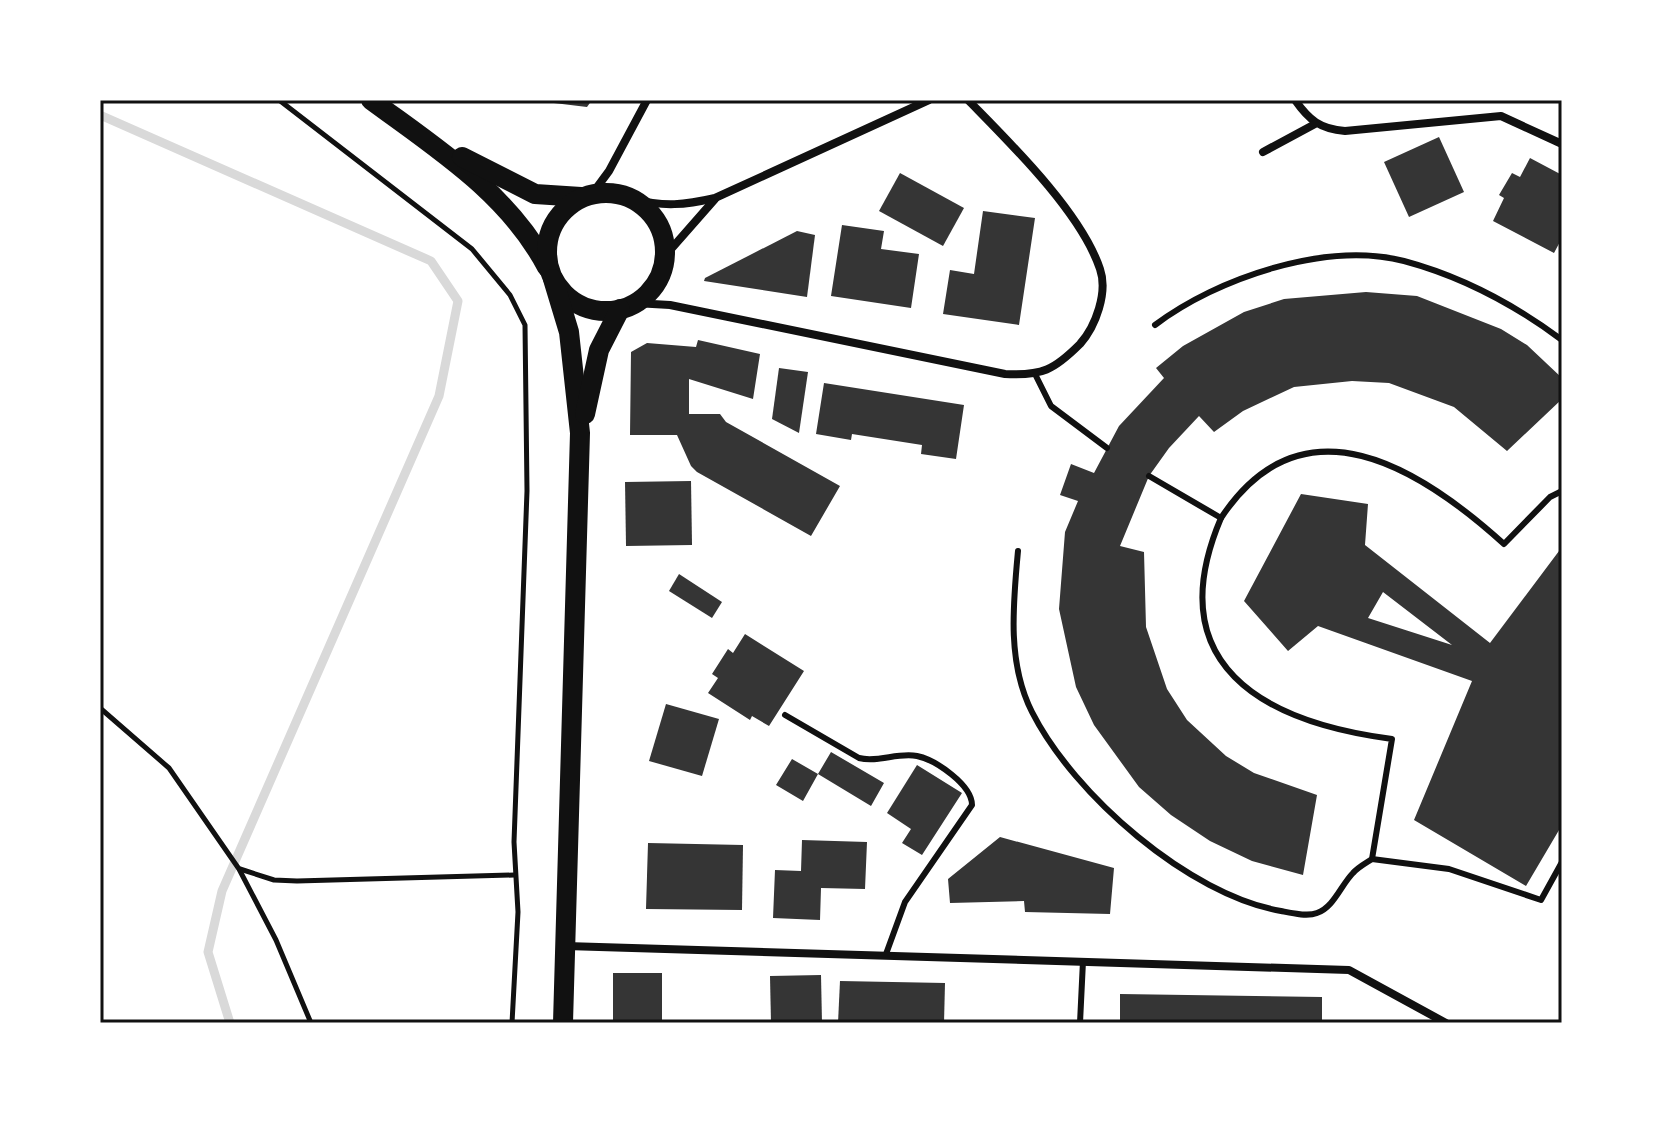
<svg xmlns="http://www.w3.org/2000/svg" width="1662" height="1123" viewBox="0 0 1662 1123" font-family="Signika,sans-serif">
	<rect width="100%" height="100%" fill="#fff"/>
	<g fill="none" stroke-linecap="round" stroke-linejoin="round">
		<polyline stroke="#d9d9d9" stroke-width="9" points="100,115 431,261 458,301 439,396 222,891 208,952 230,1023"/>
	</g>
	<g fill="#353535" fill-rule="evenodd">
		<polygon points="529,100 592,100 587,107"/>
		<polygon points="1439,137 1464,192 1409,217 1384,162"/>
		<polygon points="1530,158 1562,175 1562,238 1554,253 1493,221 1504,198 1499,195 1512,173 1520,177"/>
		<polygon points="900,173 964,208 943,246 879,211"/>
		<polygon points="983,211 1035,218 1019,325 943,314 950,270 974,274"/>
		<polygon points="842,225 884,231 881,249 919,254 911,308 831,296"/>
		<polygon points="797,231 815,235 807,297 704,281 705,278"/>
		<polygon points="1366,292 1417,296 1501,329 1527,345 1562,378 1562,399 1507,451 1454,407 1389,383 1352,381 1294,387 1243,411 1214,432 1199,416 1169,448 1149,476 1120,546 1144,552 1146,627 1167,689 1187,720 1226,756 1254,773 1317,795 1303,875 1252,861 1210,841 1171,815 1139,787 1094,725 1076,687 1059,609 1065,532 1078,501 1060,495 1071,464 1094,473 1119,426 1164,378 1156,368 1183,346 1244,312 1284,299"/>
		<polygon points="698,340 760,354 753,399 689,379 689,414 720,414 726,422 840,486 811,536 697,472 691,466 677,435 630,435 631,352 647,343 696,347"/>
		<polygon points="779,368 808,372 799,433 772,419"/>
		<polygon points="824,383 964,405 956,459 921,454 922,445 852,434 851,440 816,434"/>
		<polygon points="691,481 692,545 626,546 625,482"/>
		<path d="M 1301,494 L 1368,504 L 1365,545 L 1490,643 L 1562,547 L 1562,825 L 1526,886 L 1414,820 L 1472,681 L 1318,626 L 1288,651 L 1244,601 ZM 1383,592 L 1452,645 L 1368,618 Z"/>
		<polygon points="679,574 722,602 712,618 669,591"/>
		<polygon points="745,634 804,671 769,726 752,716 750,720 708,693 718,678 712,674 728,649 733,653"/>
		<polygon points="666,704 719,719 702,776 649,761"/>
		<polygon points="831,752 884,783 871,806 818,774 803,801 776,785 792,759 818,774"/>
		<polygon points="917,765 962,793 922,855 902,843 911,829 887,813"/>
		<polygon points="1000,837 1114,868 1110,914 1025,912 1024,901 950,903 948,879"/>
		<polygon points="802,840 867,842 865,889 821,888 820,920 773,918 775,870 801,871"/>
		<polygon points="648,843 743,845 742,910 646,909"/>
		<rect x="613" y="973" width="49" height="50"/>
		<polygon points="821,975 822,1023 771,1023 770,976"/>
		<polygon points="840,981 945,983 944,1023 838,1023"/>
		<polygon points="1120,994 1322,997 1322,1023 1120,1023"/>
	</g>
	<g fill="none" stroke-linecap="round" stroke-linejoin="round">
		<g stroke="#111" stroke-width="5">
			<polyline points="279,100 472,249 510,295 525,325 527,491 514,842 518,912 512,1023"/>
			<polyline points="100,708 169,768 239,869 276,940 311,1023"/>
			<polyline points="240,869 274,880 297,881 514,875"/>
		</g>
		<g stroke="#111" stroke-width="6">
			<path d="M 1155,325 C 1217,278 1326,241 1404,261 C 1460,276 1515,305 1562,340"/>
			<polyline points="1036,376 1051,406 1107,448"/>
			<path d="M 1149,476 L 1221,518 C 1303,394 1420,468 1504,544 L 1550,497 L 1562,491"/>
			<path d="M 1018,551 C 1013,605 1007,663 1032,712 C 1074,795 1189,895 1281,911 C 1291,913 1307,917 1317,913 C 1334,907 1341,885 1353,873 C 1358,867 1366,863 1372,859 L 1392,739 C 1262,722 1159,664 1221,518"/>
			<path d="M 785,715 L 859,758 C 878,763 898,752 917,756 C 936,760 972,785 972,805 L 905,902 L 886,954"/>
			<polyline points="1372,859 1449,869 1541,900 1562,862"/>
			<polyline points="1080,1023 1083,961"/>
		</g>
		<g stroke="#111" stroke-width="8">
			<path d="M 1295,100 C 1309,120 1320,129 1345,131 L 1501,116 L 1562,144"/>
			<polyline points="1263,152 1315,124"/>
			<polyline points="592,194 609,171 647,100"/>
			<path d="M 633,199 C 664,207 685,205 715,198 L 929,100"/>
			<polyline points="665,256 715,199"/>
			<path d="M 635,303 L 670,305 L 1005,374 C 1042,376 1054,370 1080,344 C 1096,326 1108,292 1100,269 C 1081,212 1010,143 968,100"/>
			<polyline points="566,946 1349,970 1446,1023"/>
		</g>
		<g stroke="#111" stroke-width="20">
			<path d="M 371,100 C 436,148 508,193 547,267"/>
			<polyline points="462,157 535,194 581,197"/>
			<circle cx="606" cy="252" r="59"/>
			<polyline points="553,279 569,332 580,433 563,1023"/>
			<polyline points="585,414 599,350 620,309"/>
		</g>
	</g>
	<rect width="1662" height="1123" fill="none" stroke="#ffffff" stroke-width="204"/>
	<rect x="102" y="102" width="1458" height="919" fill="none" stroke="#111" stroke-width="3"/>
</svg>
